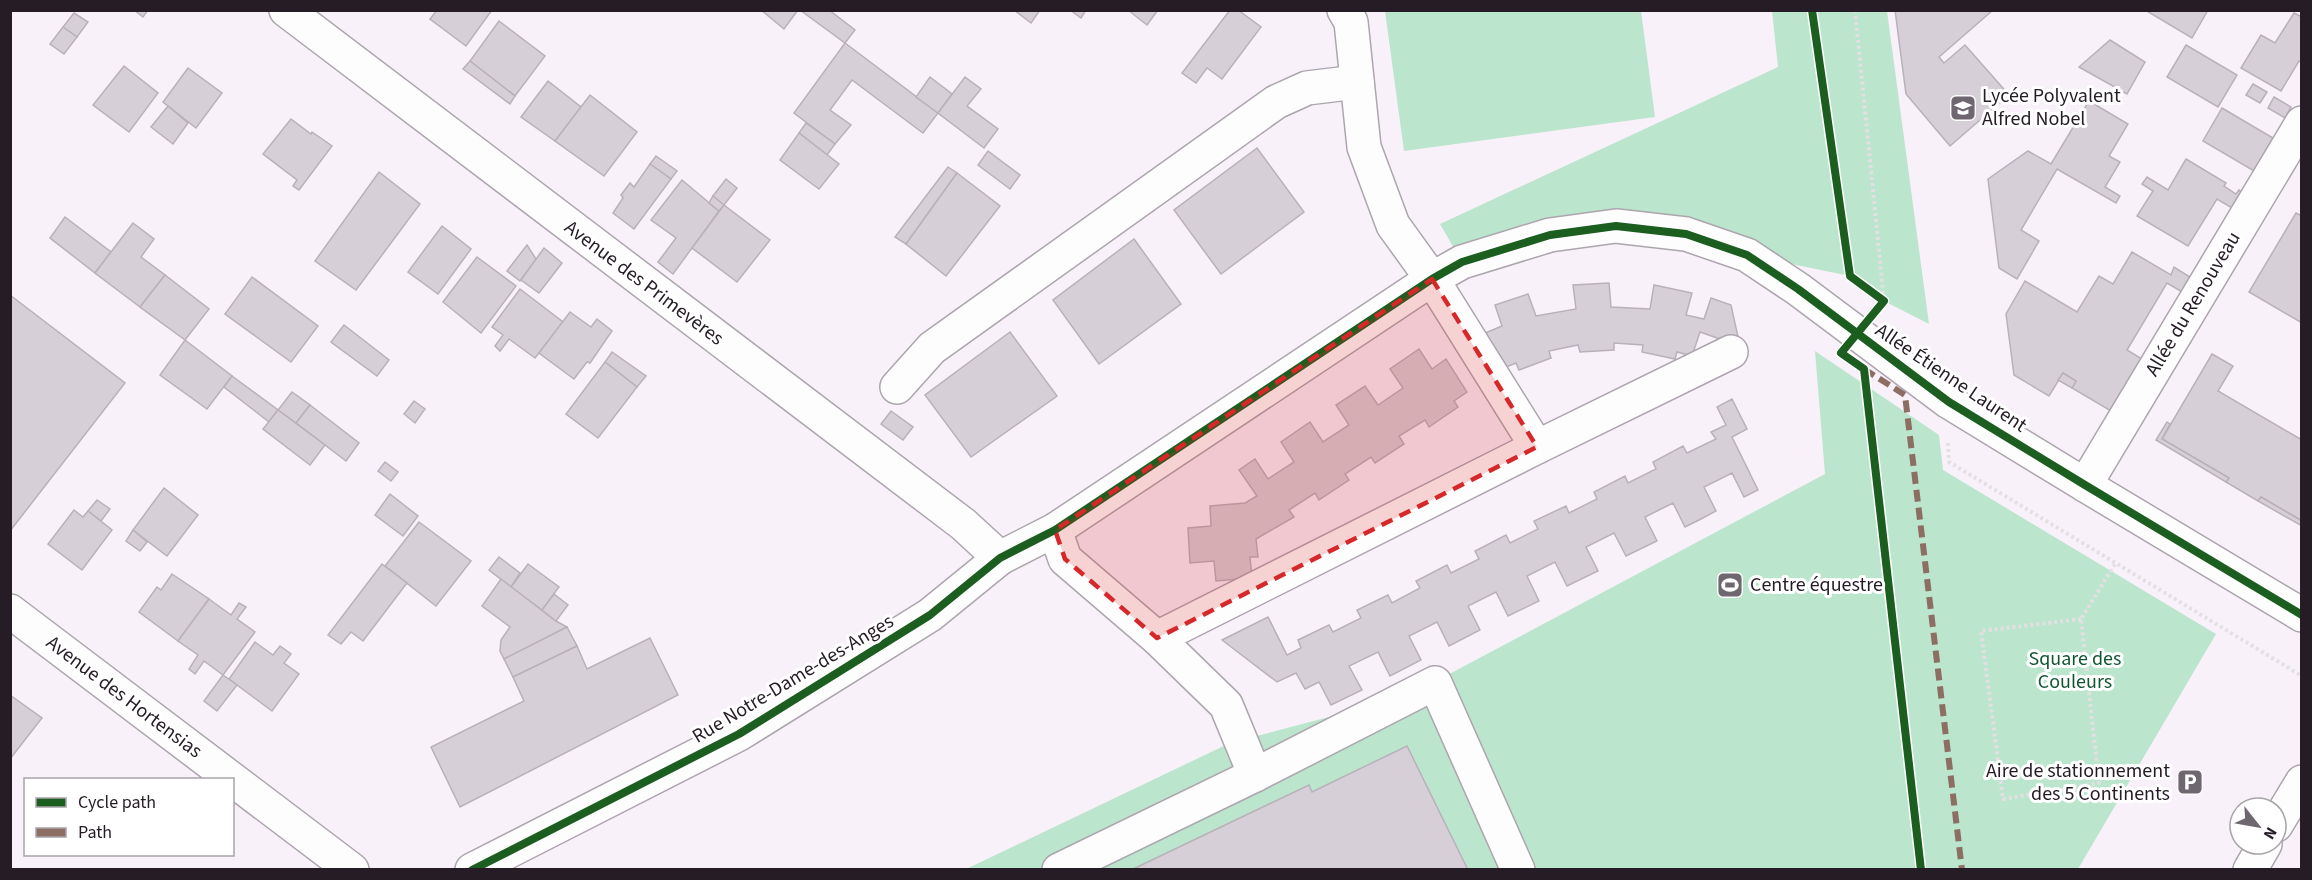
<svg xmlns="http://www.w3.org/2000/svg" width="2312" height="880" viewBox="0 0 2312 880" font-family="'Source Sans 3',sans-serif">
	<rect width="100%" height="100%" fill="#f9f1fa"/>
	<g fill="#bbe5cd">
		<polygon points="1385,11 1641,11 1655,117 1404,151"/>
		<polygon points="1772,11 1887,11 1929,324 1884,301 1850,276 1747,255 1686,234 1462,262 1440,224 1778,67"/>
		<polygon points="1815,351 1939,435 1943,470 2216,634 2078,869 964,870 1230,743 1408,696 1825,474"/>
	</g>
	<g fill="#d7cfd8" stroke="#b9b1ba" stroke-width="1.5">
		<polygon points="134,10 148,10 143,17"/>
		<polygon points="437,10 492,10 466,46 430,19"/>
		<polygon points="761,10 798,10 784,29"/>
		<polygon points="800,10 829,10 855,30 845,43"/>
		<polygon points="1014,10 1040,10 1031,23"/>
		<polygon points="1070,10 1086,10 1081,18"/>
		<polygon points="1128,10 1158,10 1147,25"/>
		<polygon points="1230,10 1238,10 1261,27 1222,79 1207,68 1196,83 1182,73"/>
		<polygon points="1895,10 1993,10 1939,57 1944,63 1965,45 2009,95 1950,146 1906,94"/>
		<polygon points="2145,10 2208,10 2192,38"/>
		<polygon points="74,13 88,22 77,37 63,27"/>
		<polygon points="2294,13 2302,17 2302,62 2299,61 2281,91 2241,68 2261,35 2275,43"/>
		<polygon points="499,21 545,56 515,96 470,61"/>
		<polygon points="63,27 77,37 64,54 50,44"/>
		<polygon points="2110,40 2145,62 2127,94 2079,67"/>
		<polygon points="845,43 938,113 923,133 852,80 830,110 851,125 835,144 794,113"/>
		<polygon points="2186,45 2237,75 2218,107 2167,77"/>
		<polygon points="470,61 515,96 510,104 463,69"/>
		<polygon points="124,66 158,93 129,132 93,105"/>
		<polygon points="188,68 222,93 196,128 163,102"/>
		<polygon points="930,77 952,94 938,113 916,97"/>
		<polygon points="965,77 981,89 967,106 998,129 984,148 938,113"/>
		<polygon points="548,81 581,107 555,141 521,117"/>
		<polygon points="2253,84 2267,92 2260,103 2246,95"/>
		<polygon points="590,95 637,132 604,176 555,141"/>
		<polygon points="2274,97 2291,107 2285,118 2268,108"/>
		<polygon points="2089,101 2128,124 2109,156 2120,162 2105,187 2120,196 2116,203 2057,169 2021,230 2039,241 2017,279 1999,268 1988,179 2028,151 2051,164"/>
		<polygon points="168,106 188,123 173,144 151,127"/>
		<polygon points="2222,108 2273,138 2254,171 2203,141"/>
		<polygon points="291,119 311,134 312,132 332,146 299,190 293,186 297,180 263,154"/>
		<polygon points="806,123 835,144 827,155 799,133"/>
		<polygon points="799,133 839,164 819,189 780,160"/>
		<polygon points="1257,148 1304,212 1221,274 1174,210"/>
		<polygon points="988,151 1020,175 1010,189 978,165"/>
		<polygon points="656,156 677,171 671,179 650,164"/>
		<polygon points="2186,159 2226,183 2224,186 2236,194 2239,190 2241,192 2232,208 2217,199 2188,246 2137,216 2153,191 2142,184 2147,177 2168,190"/>
		<polygon points="650,164 671,179 634,229 613,213 623,198 621,195 630,183 634,187"/>
		<polygon points="948,167 957,173 906,244 895,237"/>
		<polygon points="379,172 420,204 356,290 315,261"/>
		<polygon points="957,173 1000,206 946,276 906,244"/>
		<polygon points="726,179 737,188 724,205 713,196"/>
		<polygon points="682,180 719,211 673,274 658,262 676,238 651,220"/>
		<polygon points="713,196 724,205 719,211 709,203"/>
		<polygon points="724,205 770,240 737,282 692,248"/>
		<polygon points="2296,213 2302,216 2302,323 2249,292"/>
		<polygon points="65,217 111,252 95,273 50,238"/>
		<polygon points="133,223 154,239 141,257 165,275 140,307 95,273"/>
		<polygon points="442,226 471,249 438,294 408,272"/>
		<polygon points="1134,239 1181,304 1099,364 1053,300"/>
		<polygon points="527,245 536,259 520,281 507,271"/>
		<polygon points="544,248 562,263 539,293 521,280"/>
		<polygon points="2132,252 2171,275 2174,267 2190,277 2182,292 2167,283 2127,350 2142,359 2111,411 2072,388 2076,381 2063,373 2049,396 2014,375 2006,314 2025,281 2077,312 2099,276 2113,284"/>
		<polygon points="477,257 516,286 481,333 443,302"/>
		<polygon points="165,275 209,309 185,340 140,307"/>
		<polygon points="252,277 318,326 291,362 225,314"/>
		<polygon points="1609,283 1611,307 1650,309 1654,285 1692,293 1686,315 1704,319 1711,298 1731,305 1740,346 1700,332 1692,356 1677,352 1675,359 1642,352 1643,345 1614,343 1614,350 1580,352 1578,345 1549,351 1551,358 1519,370 1516,363 1501,369 1483,334 1502,326 1495,305 1528,294 1536,316 1576,309 1573,285"/>
		<polygon points="520,289 563,322 535,358 509,339 500,351 495,346 503,335 492,327"/>
		<polygon points="10,295 125,383 10,531"/>
		<polygon points="570,312 591,327 597,319 612,331 590,363 587,362 574,379 539,353"/>
		<polygon points="344,325 389,360 377,376 331,342"/>
		<polygon points="1010,332 1057,396 971,457 925,395"/>
		<polygon points="185,340 232,376 207,409 160,375"/>
		<polygon points="1419,349 1432,369 1446,359 1467,392 1454,401 1458,407 1429,427 1425,420 1399,436 1404,444 1375,463 1371,457 1345,474 1349,480 1319,500 1315,493 1289,510 1294,517 1256,539 1258,557 1250,557 1252,578 1216,581 1214,561 1190,563 1188,528 1211,526 1210,506 1245,503 1257,496 1239,470 1255,459 1268,479 1294,462 1281,442 1310,422 1323,442 1349,425 1336,405 1365,386 1378,405 1403,388 1390,369"/>
		<polygon points="612,352 646,376 637,387 605,362"/>
		<polygon points="2212,354 2233,366 2218,391 2302,440 2302,521 2261,497 2258,501 2226,482 2229,478 2162,439"/>
		<polygon points="605,362 637,387 598,438 566,414"/>
		<polygon points="2063,373 2076,381 2072,388 2058,380"/>
		<polygon points="232,376 278,410 269,422 224,387"/>
		<polygon points="292,392 310,405 296,423 278,410"/>
		<polygon points="1732,399 1747,429 1732,437 1758,490 1744,497 1732,473 1704,487 1716,511 1701,519 1685,527 1673,503 1645,517 1657,541 1626,556 1614,533 1586,547 1598,571 1567,586 1555,562 1527,576 1539,601 1508,616 1496,592 1468,606 1480,630 1449,646 1437,622 1409,636 1421,660 1390,676 1378,652 1349,666 1362,690 1331,705 1319,682 1305,689 1296,673 1277,682 1222,640 1268,617 1287,655 1301,648 1298,640 1329,625 1333,632 1361,618 1357,610 1388,595 1392,603 1420,588 1416,581 1447,565 1451,573 1479,559 1475,551 1506,535 1510,543 1538,529 1534,521 1566,506 1569,513 1597,499 1594,492 1625,476 1628,483 1656,469 1653,462 1683,446 1687,453 1716,439 1711,432 1726,425 1717,407"/>
		<polygon points="414,401 425,409 415,423 404,414"/>
		<polygon points="310,405 359,443 346,461 296,423"/>
		<polygon points="278,410 325,445 310,465 263,429"/>
		<polygon points="891,411 913,427 903,440 881,424"/>
		<polygon points="2167,422 2170,424 2162,439 2229,478 2226,482 2156,440"/>
		<polygon points="385,462 398,472 391,481 378,471"/>
		<polygon points="164,488 198,515 167,556 133,530"/>
		<polygon points="390,494 418,516 403,536 375,515"/>
		<polygon points="2261,497 2302,521 2302,526 2258,501"/>
		<polygon points="97,500 110,509 101,521 88,511"/>
		<polygon points="74,510 83,517 88,511 112,530 82,570 48,544"/>
		<polygon points="419,522 471,561 436,606 385,566"/>
		<polygon points="133,530 147,542 140,551 126,541"/>
		<polygon points="499,557 520,573 511,587 489,570"/>
		<polygon points="382,564 407,583 363,641 351,632 341,644 328,635"/>
		<polygon points="528,564 559,587 542,610 511,587"/>
		<polygon points="172,574 209,599 178,641 139,612 157,587 161,590"/>
		<polygon points="501,579 556,621 567,627 504,659 500,651 501,640 510,627 482,606"/>
		<polygon points="554,594 568,605 556,621 542,610"/>
		<polygon points="209,599 231,615 239,603 246,607 237,619 255,632 223,675 204,661 195,674 189,669 198,655 178,641"/>
		<polygon points="567,627 577,646 513,677 504,659"/>
		<polygon points="650,638 678,695 460,807 431,747 524,701 513,677 577,646 587,669"/>
		<polygon points="255,642 273,655 280,646 291,654 284,663 299,674 272,711 229,679"/>
		<polygon points="223,675 237,685 217,711 204,701"/>
		<polygon points="10,695 42,718 10,759"/>
		<polygon points="1407,746 1468,870 1131,870 1309,785 1312,792"/>
	</g>
	<g fill="none" stroke-linecap="round" stroke-linejoin="round">
		<defs>
			<g id="minor">
				<polyline points="286,10 963,524 1000,558"/>
				<polyline points="1344,10 1351,22 1364,147 1393,225 1432,279 1537,447"/>
				<polyline points="897,387 932,348 1276,102 1307,88 1357,82"/>
				<polyline points="2085,485 2302,123"/>
				<polyline points="1055,530 1065,559 1157,638 1226,705 1255,775"/>
				<polyline points="10,611 352,870"/>
				<polyline points="1157,638 1537,447 1731,352"/>
				<polyline points="2276,825 2302,782"/>
				<polyline points="472,870 739,734 930,615 1000,558 1055,530 1432,279 1462,262 1550,235 1616,226 1686,234 1747,255 1798,289 1949,402 2085,485 2302,615"/>
				<polyline points="1059,870 1255,775 1435,683 1518,870"/>
				<polyline points="2250,870 2265,844"/>
			</g>
		</defs>
		<use href="#minor" stroke="#ada5ae" stroke-width="36"/>
		<g stroke="#e3e0e3" stroke-width="4" stroke-dasharray="3 3" stroke-linecap="butt">
			<polyline points="1855,10 1884,301"/>
			<polyline points="1948,443 1949,462 2302,676"/>
			<polyline points="2081,619 1981,631 2003,799 2099,783 2081,619 2115,564"/>
		</g>
		<use href="#minor" stroke="#fefdfe" stroke-width="33"/>
		<polyline stroke="#8d6e63" stroke-width="6" stroke-dasharray="12 6" stroke-linecap="butt" points="1864,369 1905,395 1962,870"/>
		<defs>
			<g id="cycleway">
				<polyline points="1812,10 1850,276 1884,301 1841,353 1864,369 1921,870"/>
				<polyline points="472,870 739,734 930,615 1000,558 1055,530 1432,279 1462,262 1550,235 1616,226 1686,234 1747,255 1798,289 1949,402 2085,485 2302,615"/>
			</g>
		</defs>
		<use href="#cycleway" stroke="#fff" stroke-width="11"/>
		<use href="#cycleway" stroke="#1b5e20" stroke-width="8"/>
	</g>
	<path fill="#d62828" fill-opacity="0.2" stroke="#d62828" stroke-width="4.5" stroke-dasharray="12 8" stroke-linejoin="round" d="M 1432,279 L 1537,447 L 1157,638 L 1065,559 L 1055,530 Z"/>
	<defs>
		<symbol id="school-square" viewBox="-11 -11 22 22"><rect x="-9" y="-9" width="18" height="18" rx="4" fill="#6f6770" stroke="#fff"/><path d="M0-5L7-2L0 1L-7-2ZM-4 1L0 2.5L4 1V4Q0 6-4 4Z" fill="#fff"/></symbol>
		<symbol id="stadium-square" viewBox="-11 -11 22 22"><rect x="-9" y="-9" width="18" height="18" rx="4" fill="#6f6770" stroke="#fff"/><path d="M0-5a6.5 5 0 1 0 0 10a6.5 5 0 1 0 0-10ZM-3.5-1.8h7v3.6h-7Z" fill="#fff"/></symbol>
		<symbol id="parking-square" viewBox="-11 -11 22 22"><rect x="-9" y="-9" width="18" height="18" rx="4" fill="#6f6770" stroke="#fff"/><path d="M-3.5-5.5H1a3.5 3.5 0 0 1 0 7H-1V5.5H-3.5ZM-1-3.4V-.6H.8a1.4 1.4 0 0 0 0-2.8Z" fill="#fff"/></symbol>
	</defs>
	<g fill-rule="evenodd">
		<use href="#school-square" x="1948" y="93" width="30" height="30"/>
		<use href="#stadium-square" x="1715" y="570" width="30" height="30"/>
		<use href="#parking-square" x="2175" y="767" width="30" height="30"/>
	</g>
	<g text-anchor="middle" dominant-baseline="central" stroke-width="6" stroke-linejoin="round" paint-order="stroke">
		<g font-size="20" fill="#251c26" stroke="#fff" text-anchor="start">
			<text x="1982" y="96">Lycée Polyvalent<tspan x="1982" dy="23">Alfred Nobel</tspan></text>
			<text x="1750" y="585">Centre équestre</text>
			<text x="2170" y="771" text-anchor="end">Aire de stationnement<tspan x="2170" dy="23">des 5 Continents</tspan></text>
		</g>
		<g font-size="20" fill="#251c26" stroke="#fff">
			<text transform="translate(644 283) rotate(37)">Avenue des Primevères</text>
			<text transform="translate(2193 304) rotate(-59)">Allée du Renouveau</text>
			<text transform="translate(1951 378) rotate(34)">Allée Étienne Laurent</text>
			<text transform="translate(793 679) rotate(-31)">Rue Notre-Dame-des-Anges</text>
			<text transform="translate(124 697) rotate(37)">Avenue des Hortensias</text>
		</g>
		<g font-size="20" fill="#105633" stroke="#fff">
			<text x="2075" y="659">Square des<tspan x="2075" dy="23">Couleurs</tspan></text>
		</g>
	</g>
	<rect width="2312" height="880" fill="none" stroke="#251c26" stroke-width="24"/>
	<rect x="24" y="778" width="210" height="78" fill="#ffffff" stroke="#a8a4a8" stroke-width="1.5"/>
	<rect x="36" y="798" width="30" height="9" fill="#1b5e20" stroke="#a8a4a8" stroke-width="1.5"/>
	<text x="78" y="808" font-size="18" fill="#251c26">Cycle path</text>
	<rect x="36" y="828" width="30" height="9" fill="#8d6e63" stroke="#a8a4a8" stroke-width="1.5"/>
	<text x="78" y="838" font-size="18" fill="#251c26">Path</text>
	<g transform="translate(2258 826) rotate(121)"><circle r="28" fill="#ffffff" stroke="#a8a4a8" stroke-width="1.5"/>
	<path d="M0-4.5L10 22L0 15L-10 22Z" fill="#6f6770"/>
	<text y="-9" font-size="16" font-weight="bold" text-anchor="middle" fill="#251c26">N</text>
	</g>
</svg>
